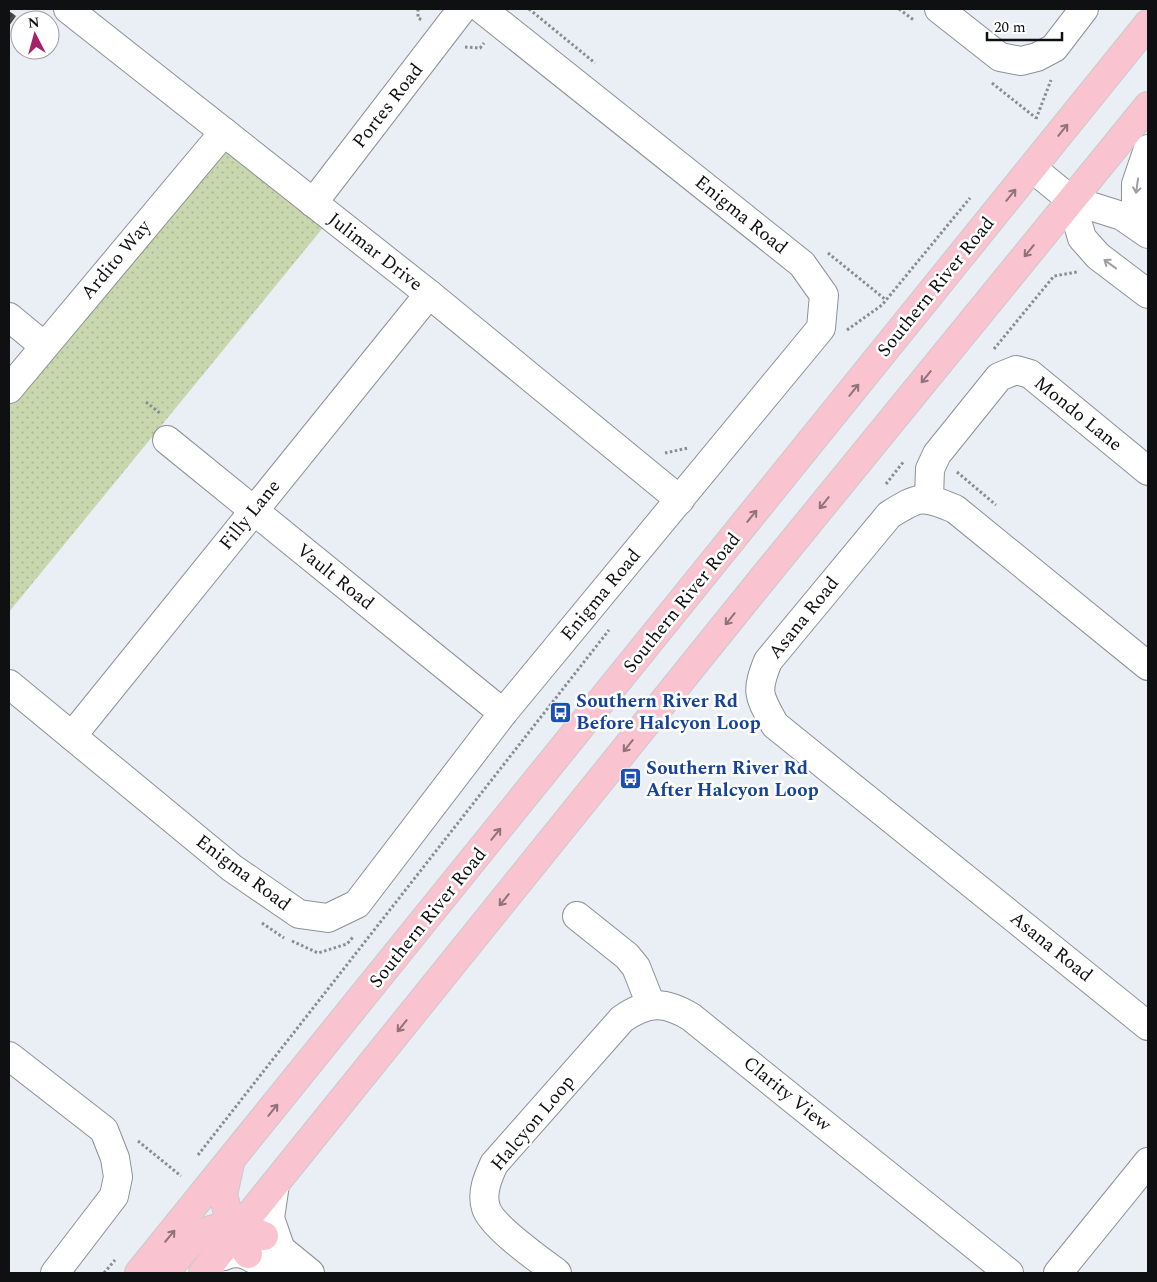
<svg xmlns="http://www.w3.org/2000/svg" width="1157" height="1282" viewBox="0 0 1157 1282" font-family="Spectral,serif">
	<defs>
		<pattern id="park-dots" width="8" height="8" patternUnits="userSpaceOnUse" patternTransform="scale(1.25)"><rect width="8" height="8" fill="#c8d7ad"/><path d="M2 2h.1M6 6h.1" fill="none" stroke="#abb894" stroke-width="1.8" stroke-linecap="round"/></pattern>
		<pattern id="building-hatch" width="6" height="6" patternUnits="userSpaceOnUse" patternTransform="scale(1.25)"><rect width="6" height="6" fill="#433f3a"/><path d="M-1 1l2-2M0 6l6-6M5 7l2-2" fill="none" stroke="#5a5753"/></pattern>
	</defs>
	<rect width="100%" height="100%" fill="#eaeef5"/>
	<polygon fill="url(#park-dots)" points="225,142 326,224 9,612 9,406"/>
	<polygon fill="url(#building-hatch)" points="9,11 16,16 9,26"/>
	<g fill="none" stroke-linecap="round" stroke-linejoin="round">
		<defs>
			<g id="minor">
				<polyline points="68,9 429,294 680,500"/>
				<polyline points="939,9 1000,57 1021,61 1037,57 1054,48 1084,9"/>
				<polyline points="1032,168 1071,200 1122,216 1148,234"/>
				<polyline points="1071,200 1082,238 1098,256 1148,294"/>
				<polyline points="313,203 462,9"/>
				<polyline points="1136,225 1136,184 1148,149"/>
				<polyline points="9,317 44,346"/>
				<polyline points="9,389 224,132"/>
				<polyline points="167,440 503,713"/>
				<polyline points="929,498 930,469 937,454 999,377 1016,370 1030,374 1148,471"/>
				<path d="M 1148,666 L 955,509 C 922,495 919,496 889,515 L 768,661 C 755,693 759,696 775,725 L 1148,1026"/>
				<polyline points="9,684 232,868 299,914 328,918 357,904 503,713 821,328 824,295 802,264 482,9"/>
				<polyline points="72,736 429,294"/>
				<polyline points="577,916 627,956 636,967 651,1005"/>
				<polyline points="9,1056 104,1130 115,1158 118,1177 114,1196 55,1273"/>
				<polyline points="275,1184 270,1218 281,1250"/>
				<polyline points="267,1238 310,1273"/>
				<path d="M 224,1256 C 244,1247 258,1262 273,1273"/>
				<path d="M 557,1273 C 540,1260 492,1227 486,1208 C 481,1193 488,1177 494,1164 L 622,1019 C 648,1001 665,1001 691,1017 L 1009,1273"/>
				<polyline points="1058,1273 1148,1162"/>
			</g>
			<g id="primary">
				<polyline points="230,1163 223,1195 234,1235 248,1254"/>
				<polyline points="139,1273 1148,24"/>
				<path d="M 165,1273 C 196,1235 211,1214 264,1236"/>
				<polyline points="203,1273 760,582 1148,106"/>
			</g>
		</defs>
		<use href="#minor" stroke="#8d9097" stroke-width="30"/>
		<use href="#primary" stroke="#cacacb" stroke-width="30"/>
		<g stroke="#898c90" stroke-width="3" stroke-dasharray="2.5 2.5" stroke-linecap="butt">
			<polyline points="418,9 418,18 422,20"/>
			<polyline points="529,9 595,63"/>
			<polyline points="899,9 915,21"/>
			<polyline points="465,47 480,48 484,43"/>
			<polyline points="992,83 1036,118"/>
			<polyline points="1036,119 1051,80"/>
			<polyline points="828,253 886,300"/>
			<polyline points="847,330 882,305 970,198"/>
			<polyline points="994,349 1054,276 1077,272"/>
			<polyline points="146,402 161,414"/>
			<polyline points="665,453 688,448"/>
			<polyline points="957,472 996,505"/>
			<polyline points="886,484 904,461"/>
			<polyline points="262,923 284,938"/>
			<polyline points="292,941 318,953 347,944 353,937"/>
			<polyline points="138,1141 181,1176"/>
			<polyline points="198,1155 609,630"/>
			<polyline points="104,1273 115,1260"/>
		</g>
		<use href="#minor" stroke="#fff" stroke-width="28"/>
		<use href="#primary" stroke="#f9c3d0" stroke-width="28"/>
	</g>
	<defs><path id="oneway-shaft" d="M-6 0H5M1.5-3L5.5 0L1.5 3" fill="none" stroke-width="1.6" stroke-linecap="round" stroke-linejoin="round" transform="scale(1.25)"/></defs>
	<g stroke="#90727a">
		<use href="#oneway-shaft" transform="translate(1063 130) rotate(-51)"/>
		<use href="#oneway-shaft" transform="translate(1011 195) rotate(-51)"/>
		<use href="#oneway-shaft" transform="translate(1029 251) rotate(129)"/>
		<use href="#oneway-shaft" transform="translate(926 377) rotate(129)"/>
		<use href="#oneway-shaft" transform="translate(854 390) rotate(-51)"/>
		<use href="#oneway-shaft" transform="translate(824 503) rotate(129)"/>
		<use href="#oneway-shaft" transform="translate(752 516) rotate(-51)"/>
		<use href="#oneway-shaft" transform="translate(730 619) rotate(129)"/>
		<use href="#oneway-shaft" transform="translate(628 746) rotate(129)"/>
		<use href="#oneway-shaft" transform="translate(496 834) rotate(-51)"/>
		<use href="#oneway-shaft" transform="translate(504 900) rotate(129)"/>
		<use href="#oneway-shaft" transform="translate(402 1026) rotate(129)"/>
		<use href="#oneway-shaft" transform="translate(273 1110) rotate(-51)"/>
		<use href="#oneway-shaft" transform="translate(170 1236) rotate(-50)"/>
	</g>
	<g stroke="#9f9fa0">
		<use href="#oneway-shaft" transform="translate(1137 186) rotate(98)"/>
		<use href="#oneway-shaft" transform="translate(1110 264) rotate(-144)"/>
	</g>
	<defs>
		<symbol id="bus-square" viewBox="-11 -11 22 22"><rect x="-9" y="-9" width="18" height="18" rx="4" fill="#1a4fb4" stroke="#fff"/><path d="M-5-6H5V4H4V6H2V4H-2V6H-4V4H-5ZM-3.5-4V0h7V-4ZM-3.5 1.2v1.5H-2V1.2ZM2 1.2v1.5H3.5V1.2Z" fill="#fff"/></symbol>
	</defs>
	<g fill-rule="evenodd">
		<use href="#bus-square" x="548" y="700" width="25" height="25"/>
		<use href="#bus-square" x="618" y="766" width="25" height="25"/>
	</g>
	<g text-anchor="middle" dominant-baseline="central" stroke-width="5" stroke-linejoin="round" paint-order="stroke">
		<g font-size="19" fill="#0f1012" stroke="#fff">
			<text transform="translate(388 106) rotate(-52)">Portes Road</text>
			<text transform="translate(741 215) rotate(39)">Enigma Road</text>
			<text transform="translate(375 252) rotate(38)">Julimar Drive</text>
			<text transform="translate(116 260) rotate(-50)">Ardito Way</text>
			<text transform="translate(936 287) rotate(-51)">Southern River Road</text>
			<text transform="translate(1078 414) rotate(39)">Mondo Lane</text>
			<text transform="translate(250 515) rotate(-51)">Filly Lane</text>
			<text transform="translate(335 577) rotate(39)">Vault Road</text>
			<text transform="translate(601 595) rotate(-50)">Enigma Road</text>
			<text transform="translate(682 603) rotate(-51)">Southern River Road</text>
			<text transform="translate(804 618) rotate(-51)">Asana Road</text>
			<text transform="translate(243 873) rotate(37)">Enigma Road</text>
			<text transform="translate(428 918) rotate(-51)">Southern River Road</text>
			<text transform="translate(1051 947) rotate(39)">Asana Road</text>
			<text transform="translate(787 1094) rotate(39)">Clarity View</text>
			<text transform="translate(533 1123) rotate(-50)">Halcyon Loop</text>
		</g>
		<g font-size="19" font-weight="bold" fill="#164399" stroke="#fff" text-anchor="start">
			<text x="576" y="701">Southern River Rd<tspan x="576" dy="22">Before Halcyon Loop</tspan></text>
			<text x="646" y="768">Southern River Rd<tspan x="646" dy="22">After Halcyon Loop</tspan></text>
		</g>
	</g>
	<rect width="1157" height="1282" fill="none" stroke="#0f1012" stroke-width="20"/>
	<g transform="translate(35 35) rotate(354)"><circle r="24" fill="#ffffff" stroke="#9f9fa0"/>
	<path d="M0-4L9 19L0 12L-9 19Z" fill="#a6206a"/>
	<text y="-8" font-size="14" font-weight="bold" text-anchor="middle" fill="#0f1012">N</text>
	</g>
	<path d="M987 32v8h75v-8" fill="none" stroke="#0f1012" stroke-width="2.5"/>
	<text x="994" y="32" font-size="15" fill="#0f1012" stroke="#ffffff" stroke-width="4" paint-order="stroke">20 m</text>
</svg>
